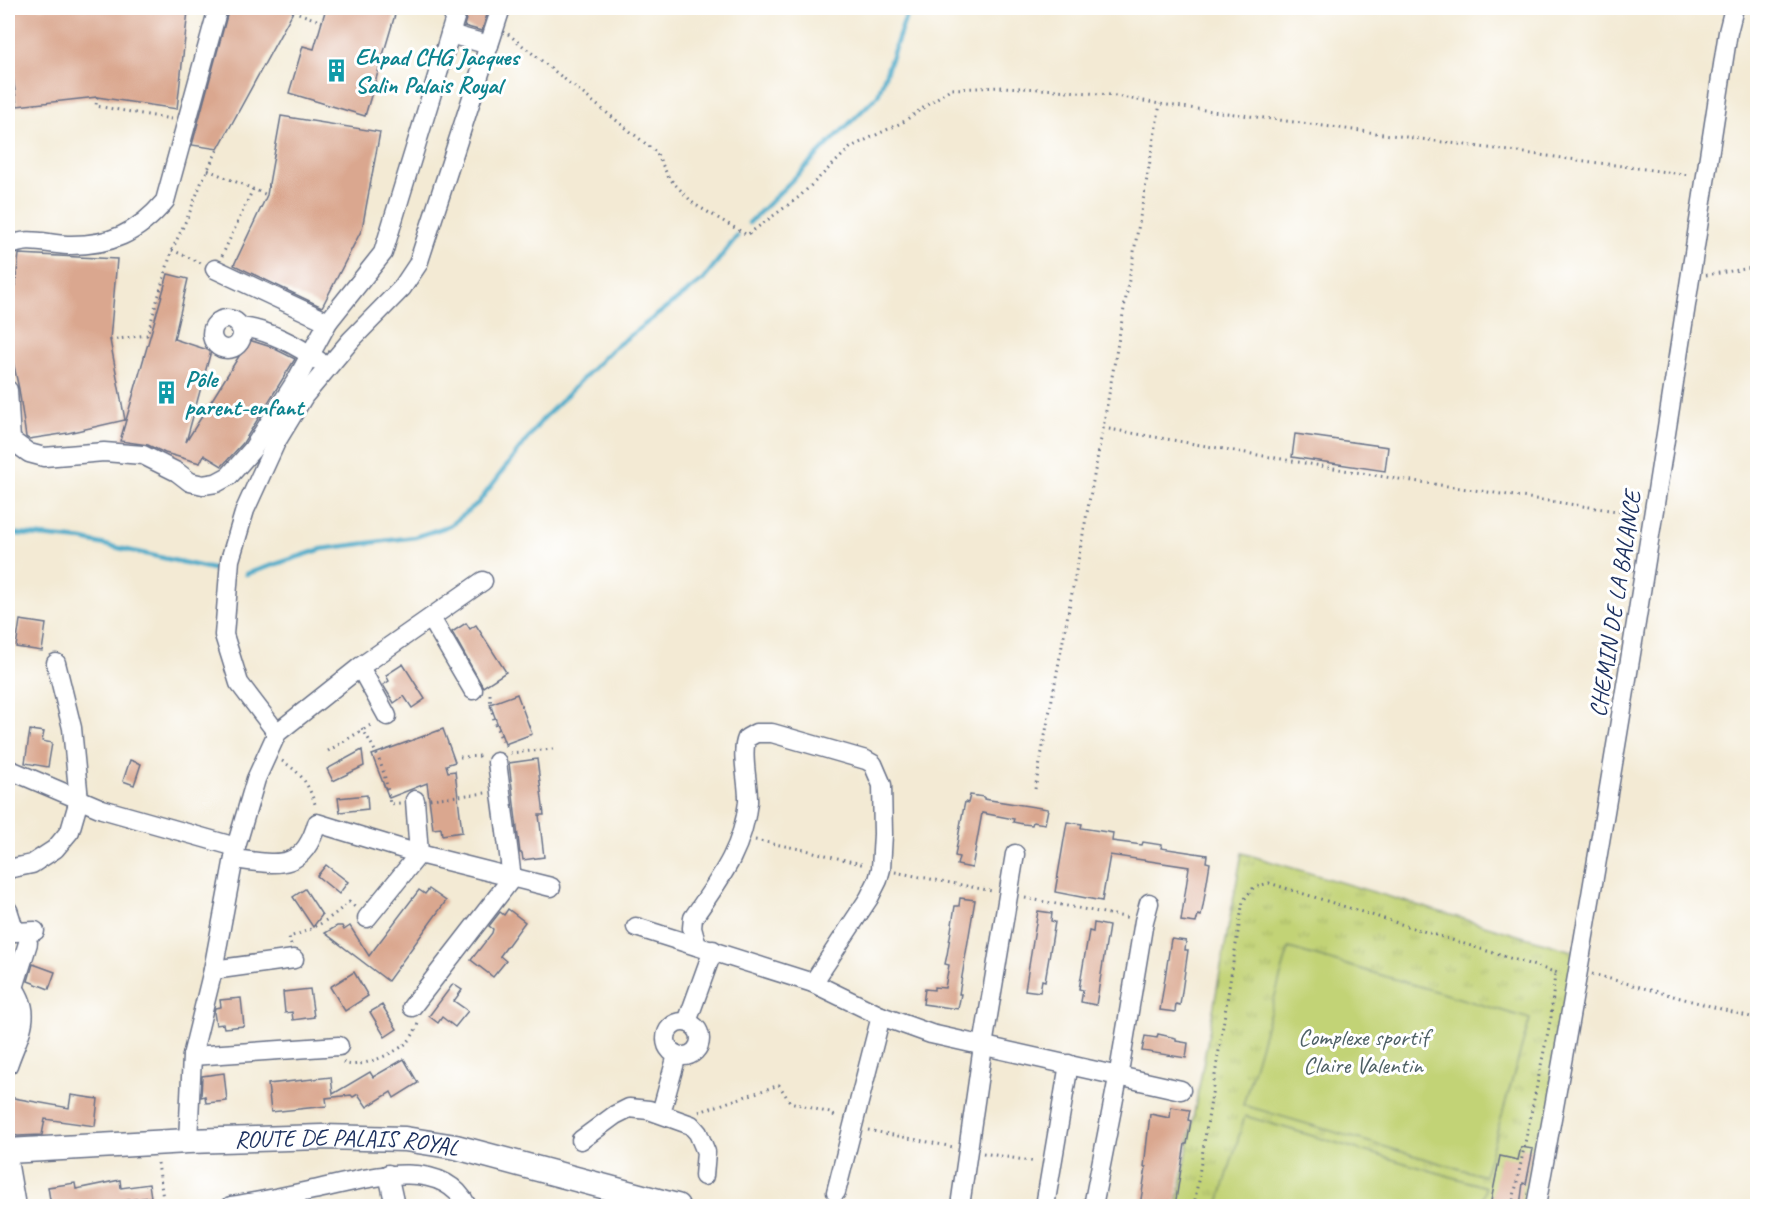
<svg xmlns="http://www.w3.org/2000/svg" width="1765" height="1214" viewBox="0 0 1765 1214" font-family="Caveat,sans-serif">
	<defs>
		<pattern id="park-tufts" width="24" height="20" patternUnits="userSpaceOnUse" patternTransform="scale(1.5)"><rect width="24" height="20" fill="#c2d376"/><path d="M3 7l-1-3M5 7V3M7 7l1-3M15 17l-1-3M17 17v-4M19 17l1-3" fill="none" stroke="#a6b568"/></pattern>
	</defs>
	<rect width="100%" height="100%" fill="#fff"/>
	<filter id="ink" filterUnits="userSpaceOnUse"><feTurbulence type="fractalNoise" baseFrequency=".0167" numOctaves="2"/><feDisplacementMap in="SourceGraphic" scale="12" xChannelSelector="R" yChannelSelector="G"/><feConvolveMatrix kernelMatrix="1 2 1 2 8 2 1 2 1" color-interpolation-filters="sRGB"/></filter>
	<filter id="wash" filterUnits="userSpaceOnUse"><feTurbulence type="fractalNoise" baseFrequency=".008" numOctaves="4" result="noise"/><feDisplacementMap in="SourceGraphic" scale="24" xChannelSelector="R" yChannelSelector="G"/><feGaussianBlur stdDeviation="1.35" result="paint"/><feColorMatrix in="noise" values="0 0 0 0 0 0 0 0 0 0 0 0 0 0 0 0 0 1.4 0 .05"/><feComposite in="paint" operator="in"/></filter>
	<g filter="url(#wash)">
		<rect width="100%" height="100%" fill="#f3ead4"/>
		<polygon fill="url(#park-tufts)" stroke="#6e816a" stroke-width="1.5" points="1242,853 1582,954 1536,1206 1177,1206"/>
		<g fill="#c2d376" stroke="#6e816a" stroke-width="1.5">
			<polygon points="1289,948 1530,1019 1484,1176 1243,1105"/>
			<polygon points="1245,1116 1486,1187 1480,1206 1218,1206"/>
		</g>
		<g fill="none" stroke-linecap="round" stroke-linejoin="round">
			<g stroke="#4aaac9" stroke-width="4.5">
				<polyline points="749,223 878,95 909,8"/>
				<polyline points="8,533 83,540 217,570"/>
				<polyline points="246,574 322,549 415,537 449,526 478,503 542,420 611,350 703,280 737,236"/>
			</g>
		</g>
		<g id="blocks">
			<g fill="#daa78f">
				<polygon points="8,8 169,8 188,11 177,109 97,97 17,106 8,39"/>
				<polygon points="229,8 295,8 218,149 192,145"/>
				<polygon points="326,8 397,8 365,116 289,93 303,46 314,49"/>
				<polygon points="469,8 489,8 482,31 464,26"/>
				<polygon points="281,116 380,132 362,229 322,307 234,265 267,195"/>
				<polygon points="19,254 117,259 110,340 125,420 68,433 29,439 26,437 19,389 9,343"/>
				<polygon points="168,274 188,279 174,339 211,351 186,442 249,340 271,347 295,359 243,443 222,466 204,455 200,463 165,453 148,445 120,441"/>
				<polygon points="1295,434 1388,447 1385,471 1292,457"/>
				<polygon points="20,620 46,624 42,651 16,647"/>
				<polygon points="466,623 470,629 476,625 506,672 483,687 452,632"/>
				<polygon points="403,664 425,699 412,708 404,696 394,703 383,685 389,681 386,675"/>
				<polygon points="517,694 532,734 505,744 490,704"/>
				<polygon points="443,729 455,762 446,765 448,772 455,771 462,832 442,835 441,828 433,829 427,783 389,798 372,755"/>
				<polygon points="30,730 44,732 42,741 52,743 48,767 25,763"/>
				<polygon points="362,750 364,766 333,781 327,769"/>
				<polygon points="537,759 544,815 539,815 544,857 523,860 522,853 520,853 509,763"/>
				<polygon points="130,760 141,764 134,785 123,781"/>
				<polygon points="367,795 368,809 340,812 338,798"/>
				<polygon points="970,795 984,797 984,799 1048,809 1045,824 1033,822 1032,825 1023,824 1013,822 1014,819 982,813 972,868 957,865 959,857 955,856 961,821 965,802 968,803"/>
				<polygon points="1067,822 1082,824 1081,828 1113,833 1112,841 1142,845 1143,842 1162,845 1161,848 1207,855 1206,862 1210,863 1203,906 1201,916 1198,915 1196,923 1181,921 1189,867 1110,855 1102,901 1055,892"/>
				<polygon points="326,865 348,882 339,894 317,876"/>
				<polygon points="305,889 322,915 313,927 293,897"/>
				<polygon points="429,889 446,901 388,981 325,933 337,926 342,926 344,930 350,926 369,956 419,890 425,894"/>
				<polygon points="960,898 975,900 959,994 961,994 958,1009 923,1004 925,989 934,990 934,987 945,988 949,965 945,964 947,955 955,906 959,906"/>
				<polygon points="508,909 525,922 500,956 506,961 493,977 471,960 492,933 493,929 489,926 500,912 504,915"/>
				<polygon points="1038,911 1052,913 1051,921 1055,922 1045,981 1042,980 1040,992 1025,990"/>
				<polygon points="1094,923 1109,926 1096,1005 1081,1002 1083,990 1079,989 1089,931 1093,932"/>
				<polygon points="1171,939 1186,941 1185,950 1188,950 1180,1005 1176,1004 1175,1012 1160,1010"/>
				<polygon points="33,964 55,972 49,989 28,981"/>
				<polygon points="354,972 368,996 345,1011 330,987"/>
				<polygon points="453,984 462,990 454,1001 468,1011 455,1027 442,1017 438,1023 429,1016"/>
				<polygon points="310,989 314,1017 293,1020 292,1012 285,1013 283,992"/>
				<polygon points="241,998 244,1026 224,1028 223,1024 216,1025 214,1012 215,1008 221,1007 220,1000"/>
				<polygon points="382,1005 397,1029 385,1037 370,1012"/>
				<polygon points="1158,1034 1176,1038 1176,1041 1188,1043 1186,1058 1142,1051 1145,1036 1157,1038"/>
				<polygon points="404,1059 418,1083 394,1098 391,1092 367,1107 358,1094 353,1097 351,1095 326,1098 327,1106 271,1112 268,1084 331,1077 333,1094 370,1072 373,1077"/>
				<polygon points="224,1073 227,1101 206,1103 205,1096 201,1097 202,1076"/>
				<polygon points="71,1095 98,1099 95,1126 45,1119 42,1135 18,1136 8,1134 8,1097 69,1108"/>
				<polygon points="1171,1107 1190,1110 1188,1120 1191,1121 1187,1144 1185,1144 1175,1206 1140,1206 1146,1167 1144,1167 1150,1114 1170,1118"/>
				<polygon points="1521,1147 1533,1149 1526,1184 1523,1183 1520,1206 1491,1201 1500,1156 1518,1160"/>
				<polygon points="120,1180 121,1188 149,1184 151,1197 124,1201 125,1206 51,1206 48,1187 75,1183 76,1189"/>
			</g>
		</g>
	</g>
	<g filter="url(#ink)">
		<use href="#blocks" fill-opacity="0" stroke="#677087" stroke-width="1.5"/>
		<g fill="none" stroke-linecap="round" stroke-linejoin="round">
			<defs>
				<g id="minor">
					<polyline points="450,34 489,45"/>
					<path d="M 8,247 C 26,236 46,244 67,245 C 110,246 138,233 165,201 L 218,8"/>
					<polyline points="215,269 328,322"/>
					<circle cx="227" cy="334" r="15"/>
					<path d="M 240,327 C 267,329 298,346 319,361"/>
					<polyline points="8,390 11,440 29,453 44,457 104,452 143,455 177,472 190,482 203,485 216,483 229,476 252,450 297,379 328,322 383,253 458,8"/>
					<polyline points="431,618 473,690"/>
					<polyline points="360,667 387,716"/>
					<polyline points="277,733 239,683 224,635 230,560 245,510 276,442 304,396 351,340 402,288 418,264 501,8"/>
					<polyline points="8,769 102,809 236,847"/>
					<path d="M 234,859 C 276,864 303,873 317,823 L 419,854 L 551,887"/>
					<polyline points="8,869 32,864 55,849 70,831 79,800 72,728 56,663"/>
					<polyline points="8,910 15,932 35,931"/>
					<polyline points="367,918 419,854 415,800"/>
					<polyline points="636,927 813,983 881,1016 931,1034 1181,1090"/>
					<path d="M 697,946 L 692,928 L 693,918 C 719,880 743,850 748,802 C 749,784 740,753 747,738 L 756,733 L 772,733 L 866,760 L 873,764 L 882,785 L 883,834 L 881,869 L 878,880 L 869,898 L 813,983"/>
					<polyline points="213,970 294,959"/>
					<path d="M 8,980 C 36,1013 20,1030 8,1065"/>
					<polyline points="14,988 28,943"/>
					<polyline points="412,1007 512,878 497,762"/>
					<circle cx="683" cy="1039" r="17"/>
					<polyline points="687,1022 713,950"/>
					<polyline points="192,1056 339,1046"/>
					<polyline points="661,1113 677,1055"/>
					<polyline points="581,1140 615,1115 629,1108 649,1110 691,1125 698,1133 706,1152 704,1176"/>
					<polyline points="188,1141 192,1056 213,970 236,847 256,779 277,733 360,667 483,581"/>
					<polyline points="8,1160 16,1206"/>
					<polyline points="388,1174 395,1206"/>
					<polyline points="836,1192 881,1016"/>
					<path d="M 231,1206 C 258,1202 286,1196 313,1190 C 357,1181 441,1153 467,1206"/>
					<polyline points="960,1206 983,1046 1015,854"/>
					<polyline points="1045,1206 1069,1064"/>
					<polyline points="1093,1206 1118,1078 1144,921 1149,903"/>
					<path d="M 1536,1206 C 1608,816 1668,424 1728,32 L 1734,8"/>
				</g>
				<g id="major">
					<path id="s1" d="M 8,1151 L 188,1141 L 322,1137 L 405,1139 L 456,1147 L 677,1206"/>
				</g>
			</defs>
			<use href="#minor" stroke="#677087" stroke-width="21"/>
			<use href="#major" stroke="#677087" stroke-width="27"/>
			<g stroke="#677087" stroke-width="3" stroke-dasharray="1.5 4.5" stroke-linecap="butt">
				<polyline points="293,11 322,22"/>
				<polyline points="508,34 656,152 669,178 694,204 747,235 799,197 851,147 903,122 950,89 1004,87 1057,90 1110,95 1160,104 1689,175"/>
				<polyline points="97,97 96,106 171,119"/>
				<polyline points="208,170 267,195"/>
				<polyline points="172,250 201,263"/>
				<polyline points="222,256 253,189"/>
				<polyline points="1706,275 1758,267"/>
				<polyline points="110,340 147,335 172,250 189,214 202,181 218,149"/>
				<polyline points="1103,428 1379,476 1637,514"/>
				<path d="M 490,694 C 491,715 496,732 508,749"/>
				<path d="M 362,728 C 380,757 385,771 390,804 L 400,803"/>
				<polyline points="328,751 374,723"/>
				<polyline points="510,753 553,749"/>
				<polyline points="460,757 482,756"/>
				<path d="M 282,761 C 302,773 309,785 316,807"/>
				<polyline points="1035,789 1103,428 1160,104"/>
				<polyline points="430,799 486,793"/>
				<polyline points="755,840 810,851 865,865"/>
				<polyline points="895,872 992,891"/>
				<polyline points="1025,898 1130,918"/>
				<path d="M 291,945 L 289,937 C 314,930 330,919 349,902 L 355,907"/>
				<polyline points="1592,974 1758,1019"/>
				<path d="M 343,1062 C 355,1071 393,1054 404,1045 C 412,1039 415,1031 419,1021"/>
				<polyline points="699,1112 779,1085 790,1102 830,1113 838,1118"/>
				<polyline points="868,1130 953,1147"/>
				<polyline points="983,1153 1036,1162"/>
				<polyline points="158,1163 164,1206"/>
				<polyline points="1194,1206 1243,901 1254,887 1269,883 1561,974"/>
				<polyline points="1512,1206 1551,1017 1555,973"/>
			</g>
			<use href="#minor" stroke="#fff" stroke-width="18"/>
			<use href="#major" stroke="#fff" stroke-width="24"/>
		</g>
	</g>
	<defs>
		<symbol id="building-bare" viewBox="-9 -9 18 18"><path d="M-4-6H4V6H1V3H-1V6H-4ZM-2.5-4.3h1.7v1.8h-1.7ZM.8-4.3h1.7v1.8H.8ZM-2.5-1h1.7V.8h-1.7ZM.8-1h1.7V.8H.8Z" fill="#0f9aa8" stroke="#fff" stroke-width="2.5" paint-order="stroke"/></symbol>
	</defs>
	<g fill-rule="evenodd">
		<use href="#building-bare" x="320" y="54" width="33" height="33"/>
		<use href="#building-bare" x="150" y="376" width="33" height="33"/>
	</g>
	<g text-anchor="middle" dominant-baseline="central" stroke-width="6" stroke-linejoin="round" paint-order="stroke">
		<g font-size="24" font-weight="bold" fill="#0d838f" stroke="#fff" text-anchor="start">
			<text x="355" y="57">Ehpad CHG Jacques<tspan x="355" dy="28">Salin Palais Royal</tspan></text>
			<text x="185" y="379">Pôle<tspan x="185" dy="28">parent-enfant</tspan></text>
		</g>
		<g font-size="24" fill="#1b2f5e" stroke="#fff">
			<text transform="translate(1615 604) rotate(-81)">CHEMIN DE LA BALANCE</text>
			<text stroke="none"><textPath href="#s1" startOffset="339">ROUTE DE PALAIS ROYAL</textPath></text>
		</g>
		<g font-size="24" fill="#4d6065" stroke="#fff">
			<text x="1363" y="1037">Complexe sportif<tspan x="1363" dy="28">Claire Valentin</tspan></text>
		</g>
	</g>
	<rect width="1765" height="1214" fill="none" stroke="#fff" stroke-width="30"/>
</svg>
